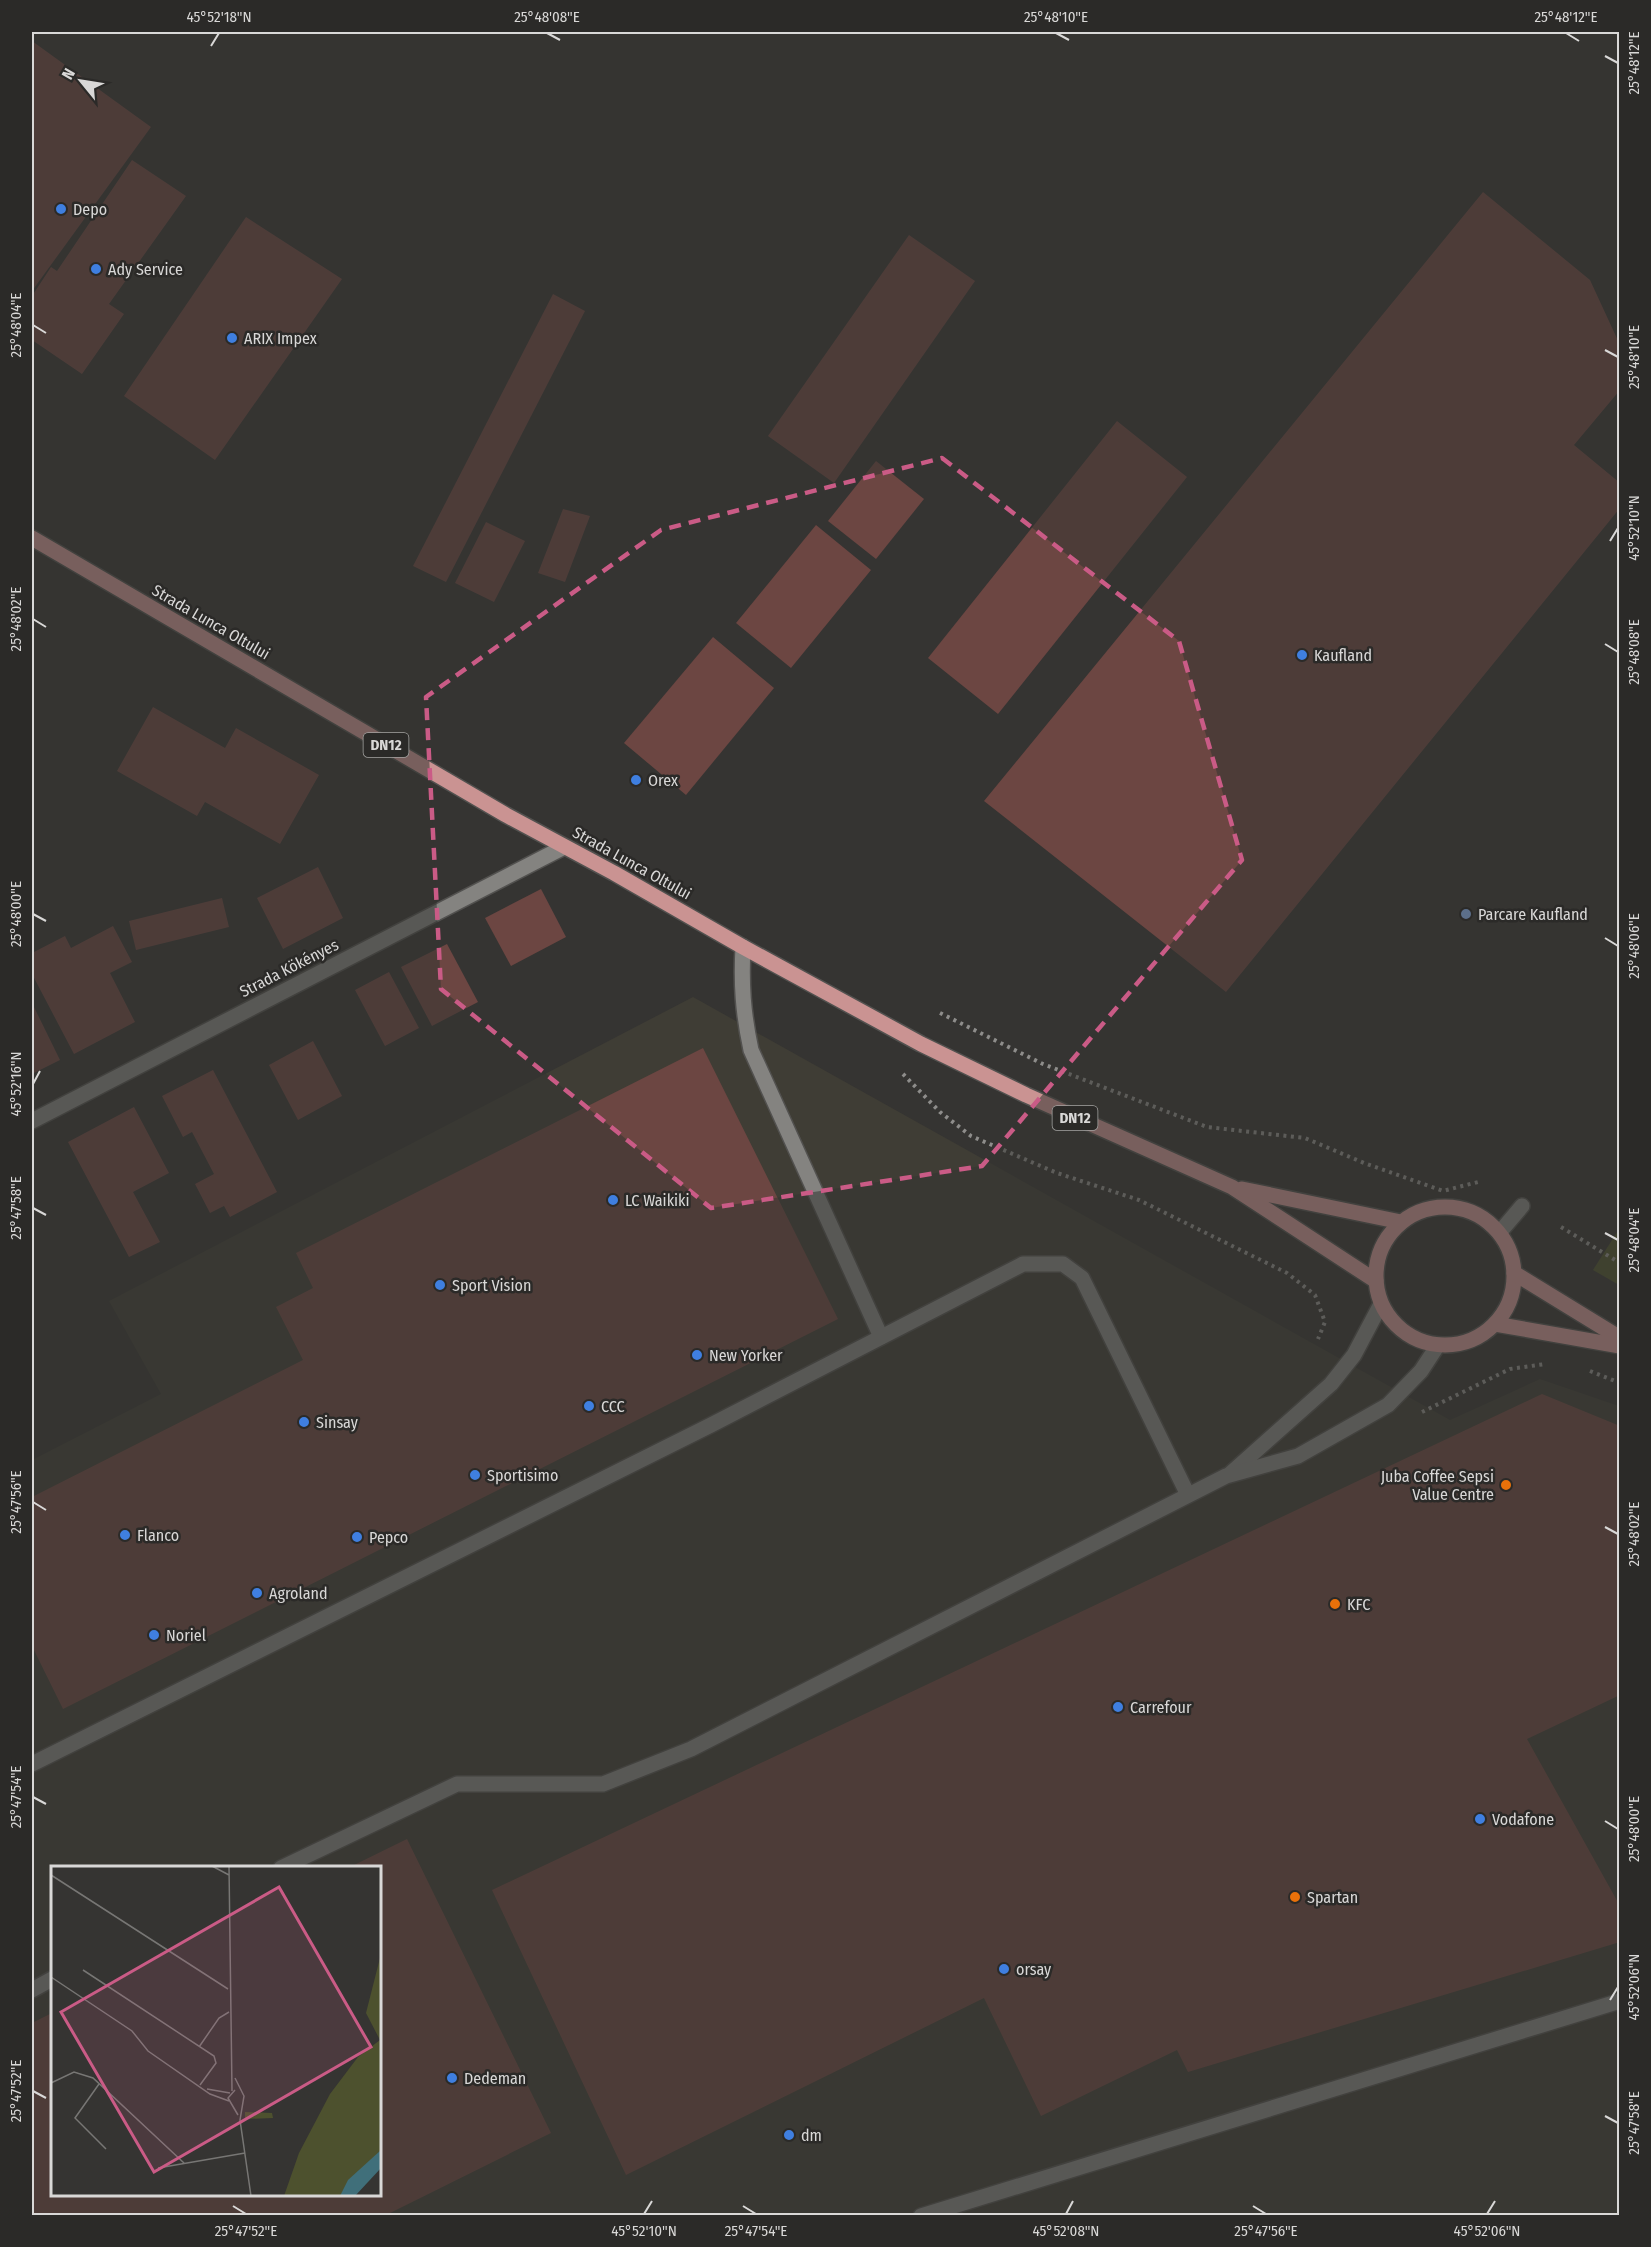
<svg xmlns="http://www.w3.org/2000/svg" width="1651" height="2247" viewBox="0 0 1651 2247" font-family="'Fira Sans Condensed',sans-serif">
	<rect width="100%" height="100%" fill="#353432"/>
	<path fill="#3f3d35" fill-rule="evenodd" d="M 693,997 L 1450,1420 L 1540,1379 L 1619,1406 L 1619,2215 L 32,2216 L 32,1460 L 161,1394 L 109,1301 ZM 52,1868 L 380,1868 L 380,2194 L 52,2194 Z"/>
	<polygon fill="#4d512e" points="1619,1229 1619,1285 1593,1270"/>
	<g fill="#6c4642">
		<polygon points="32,41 151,127 32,291"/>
		<polygon points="132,160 186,196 109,304 124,314 82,374 32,340 32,296 51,267 57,271"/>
		<polygon points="1483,192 1590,280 1620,345 1620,390 1574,445 1620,483 1620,508 1226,992 984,801"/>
		<polygon points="246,217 342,279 215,460 124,396"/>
		<polygon points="909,235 975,281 834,483 768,436"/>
		<polygon points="553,294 585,311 446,582 413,566"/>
		<polygon points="1117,421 1187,477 998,714 928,658"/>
		<polygon points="876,461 924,499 876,559 828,521"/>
		<polygon points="563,509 590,516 565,582 538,573"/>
		<polygon points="486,522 525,541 494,602 455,583"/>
		<polygon points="816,525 871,570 791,668 736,623"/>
		<polygon points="713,637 774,688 686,795 624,743"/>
		<polygon points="153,707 225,748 236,728 319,775 280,844 205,802 197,816 117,771"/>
		<polygon points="318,867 343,918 283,949 257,898"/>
		<polygon points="541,889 566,937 511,966 485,918"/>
		<polygon points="222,898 229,927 136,950 129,921"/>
		<polygon points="113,926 132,962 110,973 135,1022 74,1054 32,974 32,953 65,936 71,948"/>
		<polygon points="447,944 478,1002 432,1026 401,967"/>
		<polygon points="389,972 419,1028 385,1046 355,990"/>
		<polygon points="32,1003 60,1060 32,1074"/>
		<polygon points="313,1041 342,1096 298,1120 269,1065"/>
		<polygon points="703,1048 838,1319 63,1709 32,1646 32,1497 303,1360 276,1307 313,1288 296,1253"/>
		<polygon points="213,1070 277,1192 230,1217 224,1206 210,1213 195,1184 214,1174 192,1132 183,1137 162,1096"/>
		<polygon points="134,1107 169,1173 133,1192 160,1242 129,1257 68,1142"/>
		<polygon points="1542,1394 1620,1426 1620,1695 1527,1739 1620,1906 1620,1942 1188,2072 1177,2050 1041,2116 984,1998 626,2175 492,1890"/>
		<polygon points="407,1839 551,2133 384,2216 32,2216 32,2023 52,2013 52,2194 380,2194 380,1868 348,1868"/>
	</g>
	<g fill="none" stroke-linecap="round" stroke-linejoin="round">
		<defs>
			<g id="minor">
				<path d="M 743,947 C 741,984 743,1013 751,1050 L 881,1337"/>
				<polyline points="32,1121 564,847"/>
				<polyline points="1500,1232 1522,1206"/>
				<polyline points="1231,1473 1331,1384 1354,1355 1381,1304"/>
				<polyline points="32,1764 711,1425 1023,1264 1063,1264 1082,1278 1188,1495"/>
				<polyline points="281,1868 457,1784 603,1784 691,1749 1226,1476 1298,1456 1388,1405 1421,1371 1438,1345"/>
				<polyline points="32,1990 52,1979"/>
				<polyline points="921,2216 1620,2001"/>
			</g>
			<g id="major">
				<polyline points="32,538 506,815 614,873 743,947 921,1044 1026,1095 1232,1187 1376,1281"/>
				<polyline points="1242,1189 1401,1222"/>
				<circle cx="1445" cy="1276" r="69"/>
				<polyline points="1514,1273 1620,1338"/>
				<polyline points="1495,1324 1620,1346"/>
			</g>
		</defs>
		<use href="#minor" stroke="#52514f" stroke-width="18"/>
		<use href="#major" stroke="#52514f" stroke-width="18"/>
		<g stroke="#8e8d8b" stroke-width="4" stroke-dasharray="3 4.5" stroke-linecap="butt">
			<polyline points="940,1013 1043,1064 1207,1127 1305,1138 1364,1163 1443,1191 1478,1182"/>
			<polyline points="903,1074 940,1112 971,1136 1057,1173 1139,1200 1287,1273 1315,1295 1325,1322 1318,1339"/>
			<polyline points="1561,1227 1620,1263"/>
			<polyline points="1590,1371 1620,1383"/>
			<polyline points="1422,1412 1510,1369 1545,1364"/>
		</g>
		<use href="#minor" stroke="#848380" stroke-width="15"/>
		<use href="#major" stroke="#ca9392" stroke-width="15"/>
	</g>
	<path d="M0 0H1651V2247H0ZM 942,458 L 1179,641 L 1242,860 L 982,1166 L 711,1208 L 441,989 L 426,697 L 661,530 Z" fill="#353432" fill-opacity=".55" fill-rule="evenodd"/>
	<path fill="none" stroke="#ca5b86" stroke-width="4.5" stroke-dasharray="12 8" stroke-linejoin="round" d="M 942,458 L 1179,641 L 1242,860 L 982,1166 L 711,1208 L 441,989 L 426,697 L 661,530 Z"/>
	<path fill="none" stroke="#d9d8d7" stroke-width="2" d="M 547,33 L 560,40M 1056,33 L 1069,40M 1566,33 L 1579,41M 211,46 L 219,33M 1605,56 L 1618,63M 33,325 L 46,333M 1605,350 L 1618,357M 1610,541 L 1618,528M 33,619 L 46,627M 1605,644 L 1618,652M 33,914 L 46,921M 1605,938 L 1618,946M 33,1084 L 40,1071M 33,1208 L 46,1215M 1605,1233 L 1618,1240M 33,1502 L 46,1510M 1605,1527 L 1618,1534M 33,1797 L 46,1804M 1605,1821 L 1618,1829M 1610,2000 L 1618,1987M 33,2091 L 46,2098M 1605,2116 L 1618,2123M 233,2206 L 246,2214M 743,2206 L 756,2214M 1253,2206 L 1266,2214M 644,2214 L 652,2201M 1066,2214 L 1073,2201M 1487,2214 L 1495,2201"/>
	<g fill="#3f7fe0" stroke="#2b2a28" stroke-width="2">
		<circle cx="61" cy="209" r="6"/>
		<circle cx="96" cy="269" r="6"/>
		<circle cx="232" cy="338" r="6"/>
		<circle cx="1302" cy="655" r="6"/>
		<circle cx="636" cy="780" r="6"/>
		<circle cx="613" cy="1200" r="6"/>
		<circle cx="440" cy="1285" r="6"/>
		<circle cx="697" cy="1355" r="6"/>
		<circle cx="589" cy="1406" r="6"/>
		<circle cx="304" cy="1422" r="6"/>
		<circle cx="475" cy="1475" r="6"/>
		<circle cx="125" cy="1535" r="6"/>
		<circle cx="357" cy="1537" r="6"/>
		<circle cx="257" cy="1593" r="6"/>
		<circle cx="154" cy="1635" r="6"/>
		<circle cx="1118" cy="1707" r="6"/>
		<circle cx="1480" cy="1819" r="6"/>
		<circle cx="1004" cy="1969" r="6"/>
		<circle cx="452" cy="2078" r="6"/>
		<circle cx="789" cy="2135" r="6"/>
	</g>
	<circle fill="#5c6f8a" stroke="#2b2a28" stroke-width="2" cx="1466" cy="914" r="6"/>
	<g fill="#e8710a" stroke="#2b2a28" stroke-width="2">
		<circle cx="1506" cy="1485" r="6"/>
		<circle cx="1335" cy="1604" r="6"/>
		<circle cx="1295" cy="1897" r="6"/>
	</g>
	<g text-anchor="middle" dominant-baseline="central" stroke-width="5" stroke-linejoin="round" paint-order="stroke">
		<g fill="#2b2a28" stroke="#a5a4a2" stroke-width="1.5">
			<rect x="363.5" y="733" width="45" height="24" rx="4.5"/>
			<rect x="1052.5" y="1106" width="45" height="24" rx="4.5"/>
		</g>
		<g font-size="15" font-weight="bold" fill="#d9d8d7">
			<text x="386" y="745">DN12</text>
			<text x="1075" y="1118">DN12</text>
		</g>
		<g font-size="16" fill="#d9d8d7" stroke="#2b2a28" text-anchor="start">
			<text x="73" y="209">Depo</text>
			<text x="108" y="269">Ady Service</text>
			<text x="244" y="338">ARIX Impex</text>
			<text x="1314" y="655">Kaufland</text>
			<text x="648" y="780">Orex</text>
			<text x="1478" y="914">Parcare Kaufland</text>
			<text x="625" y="1200">LC Waikiki</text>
			<text x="452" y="1285">Sport Vision</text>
			<text x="709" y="1355">New Yorker</text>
			<text x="601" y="1406">CCC</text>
			<text x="316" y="1422">Sinsay</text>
			<text x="487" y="1475">Sportisimo</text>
			<text x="1494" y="1476" text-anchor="end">Juba Coffee Sepsi<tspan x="1494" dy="18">Value Centre</tspan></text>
			<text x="137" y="1535">Flanco</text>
			<text x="369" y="1537">Pepco</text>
			<text x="269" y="1593">Agroland</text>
			<text x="1347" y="1604">KFC</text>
			<text x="166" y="1635">Noriel</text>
			<text x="1130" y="1707">Carrefour</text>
			<text x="1492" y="1819">Vodafone</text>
			<text x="1307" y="1897">Spartan</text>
			<text x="1016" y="1969">orsay</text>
			<text x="464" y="2078">Dedeman</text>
			<text x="801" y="2135">dm</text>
		</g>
		<g font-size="16" fill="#d9d8d7" stroke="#2b2a28">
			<text transform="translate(211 622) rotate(30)">Strada Lunca Oltului</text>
			<text transform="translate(632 863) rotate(29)">Strada Lunca Oltului</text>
			<text transform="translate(289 968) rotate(-27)">Strada Kökényes</text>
		</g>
	</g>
	<g transform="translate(51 1866)">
		<rect width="330" height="330" fill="#353432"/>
		<path d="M 330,88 L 330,284 L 289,330 L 233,330 L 248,287 L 279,228 L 307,191 L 329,174 L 315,147 ZM 194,246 L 221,247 L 222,252 L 194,253 Z" fill="#4d512e"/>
		<path d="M 330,284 L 330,302 L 304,330 L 289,330 L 297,314 Z" fill="#406f7a"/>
		<path fill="none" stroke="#777674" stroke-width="1.5" d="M 161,0 L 178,9M 178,0 L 181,225M 0,9 L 177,123M 32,104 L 163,190 L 165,197 L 149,219M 0,111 L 81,165 L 97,185 L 159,228 L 178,235M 148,181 L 168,152 L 178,146M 184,212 L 193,230 L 189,254 L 200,330M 0,217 L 23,206 L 42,212 L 133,297M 48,218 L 24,252 L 55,283M 156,223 L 179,227M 184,224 L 177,232 L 187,249M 107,302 L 194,287"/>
		<path fill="#ca5b86" fill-opacity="0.15" stroke="#ca5b86" stroke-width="3" d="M 228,21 L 320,181 L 103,306 L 10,146 Z"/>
		<rect width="330" height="330" fill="none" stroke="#d9d8d7" stroke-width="3"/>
	</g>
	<rect width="1651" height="2247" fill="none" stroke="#2b2a28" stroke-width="66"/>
	<g transform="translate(81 81) rotate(300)" stroke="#2b2a28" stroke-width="4.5" paint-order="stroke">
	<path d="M0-4.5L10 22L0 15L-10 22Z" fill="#d9d8d7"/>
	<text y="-9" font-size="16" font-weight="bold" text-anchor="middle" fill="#d9d8d7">N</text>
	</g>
	<rect x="33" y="33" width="1585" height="2181" fill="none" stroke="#d9d8d7" stroke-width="2"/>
	<g font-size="15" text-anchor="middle" fill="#d9d8d7">
		<text x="219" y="22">45°52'18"N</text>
		<text x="547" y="22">25°48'08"E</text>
		<text x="1056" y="22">25°48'10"E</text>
		<text x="1566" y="22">25°48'12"E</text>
		<text transform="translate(1634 63) rotate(-90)" y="5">25°48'12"E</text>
		<text transform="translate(16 325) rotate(-90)" y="5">25°48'04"E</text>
		<text transform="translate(1634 357) rotate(-90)" y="5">25°48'10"E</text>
		<text transform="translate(1634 528) rotate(-90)" y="5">45°52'10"N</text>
		<text transform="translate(16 619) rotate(-90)" y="5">25°48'02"E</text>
		<text transform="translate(1634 652) rotate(-90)" y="5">25°48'08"E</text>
		<text transform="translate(16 914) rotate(-90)" y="5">25°48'00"E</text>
		<text transform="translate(1634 946) rotate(-90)" y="5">25°48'06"E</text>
		<text transform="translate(16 1084) rotate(-90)" y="5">45°52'16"N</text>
		<text transform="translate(16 1208) rotate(-90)" y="5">25°47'58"E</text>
		<text transform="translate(1634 1240) rotate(-90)" y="5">25°48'04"E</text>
		<text transform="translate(16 1502) rotate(-90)" y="5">25°47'56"E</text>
		<text transform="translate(1634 1534) rotate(-90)" y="5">25°48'02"E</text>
		<text transform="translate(16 1797) rotate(-90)" y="5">25°47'54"E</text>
		<text transform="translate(1634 1829) rotate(-90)" y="5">25°48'00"E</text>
		<text transform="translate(1634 1987) rotate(-90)" y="5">45°52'06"N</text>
		<text transform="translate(16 2091) rotate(-90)" y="5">25°47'52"E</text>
		<text transform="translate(1634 2123) rotate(-90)" y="5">25°47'58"E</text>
		<text x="246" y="2236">25°47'52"E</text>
		<text x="644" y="2236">45°52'10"N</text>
		<text x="756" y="2236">25°47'54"E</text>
		<text x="1066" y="2236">45°52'08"N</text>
		<text x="1266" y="2236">25°47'56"E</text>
		<text x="1487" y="2236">45°52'06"N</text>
	</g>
</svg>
